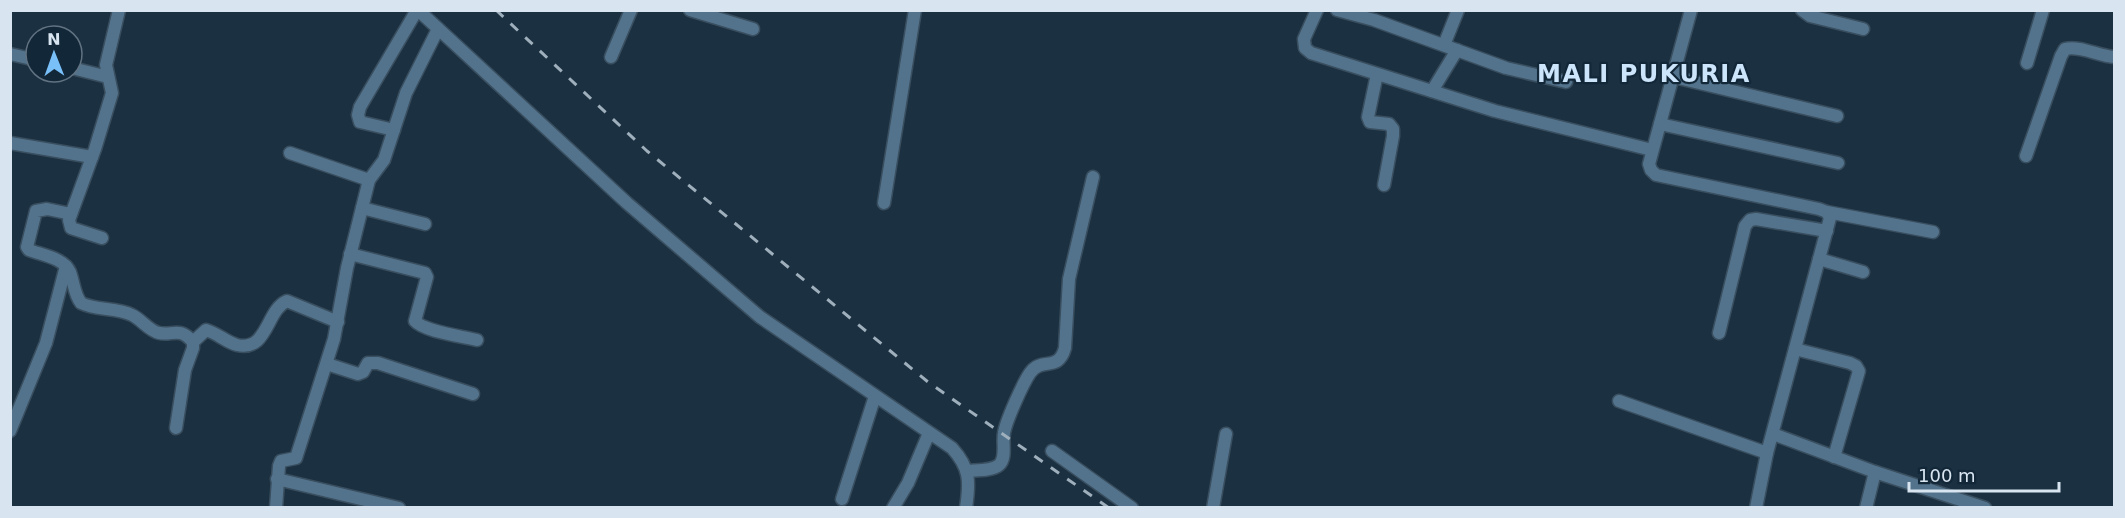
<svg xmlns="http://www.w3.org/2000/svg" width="2125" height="518" viewBox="0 0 2125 518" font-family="'DejaVu Sans',sans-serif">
	<rect width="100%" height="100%" fill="#1b3142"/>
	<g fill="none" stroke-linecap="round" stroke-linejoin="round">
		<defs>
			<g id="street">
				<path d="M 418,10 L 627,203 L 760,317 L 952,448 C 970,468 970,481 966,508"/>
				<polyline points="690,10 753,29"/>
				<polyline points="1317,10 1304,39 1305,48 1311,53 1495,111 1652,150"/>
				<polyline points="1337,10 1374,20 1506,68 1566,82"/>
				<polyline points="1691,10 1649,164 1651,170 1656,175 1819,209 1827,212 1830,218 1767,453 1756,508"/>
				<polyline points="1802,10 1810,16 1863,29"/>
				<polyline points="1444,45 1458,10"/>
				<polyline points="10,54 36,60"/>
				<polyline points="611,57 631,10"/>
				<polyline points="2027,63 2043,10"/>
				<polyline points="72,68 108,77"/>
				<polyline points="1377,74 1368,117 1370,122 1389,124 1393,129 1393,136 1384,185"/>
				<polyline points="1674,77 1837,116"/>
				<polyline points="1432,91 1457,50"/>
				<polyline points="1660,124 1838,163"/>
				<polyline points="394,130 360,122 358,115 360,107 417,10"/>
				<polyline points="10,143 92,157"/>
				<polyline points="290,153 369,180"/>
				<path d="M 2026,156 L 2061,56 L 2065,49 C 2079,45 2099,56 2114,57"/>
				<polyline points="884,203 915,10"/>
				<polyline points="362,208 425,224"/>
				<polyline points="1827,212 1933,232"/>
				<path d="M 71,214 L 47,209 L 36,211 L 27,247 L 29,250 C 42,255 64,258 70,272 C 74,283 74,294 81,303 C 97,311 116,307 132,315 C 141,319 149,331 159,333 C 173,336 179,326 193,342 L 193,348 L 185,370 L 176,428"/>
				<polyline points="102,238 71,228 69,220 95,149 112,93 106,65 119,10"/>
				<path d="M 350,254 L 425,273 L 427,277 L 415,321 C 425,332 462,336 477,340"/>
				<polyline points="1819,259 1863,272"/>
				<polyline points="1719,333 1745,226 1750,220 1756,219 1827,231"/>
				<path d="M 193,342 L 206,330 C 217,333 226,342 237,345 C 268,352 266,310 287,301 L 338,322"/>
				<polyline points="1795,349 1850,363 1856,366 1859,371 1834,457"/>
				<polyline points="327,364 358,374 363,372 368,363 378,363 473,394"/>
				<polyline points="1619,401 1767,453"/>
				<polyline points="10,431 46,343 66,266"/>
				<polyline points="1773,434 1875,472 1985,508"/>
				<polyline points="1052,451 1132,508"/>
				<path d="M 967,471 C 976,470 992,471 999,465 C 1007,458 1002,443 1004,433 C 1006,421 1023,383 1030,373 C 1042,356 1058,373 1065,348 L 1069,279 L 1093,177"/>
				<polyline points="277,479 399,508"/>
				<polyline points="842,499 875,396"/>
				<polyline points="276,508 279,466 281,461 296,458 334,339 347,268 369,180 384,160 406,93 438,29"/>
				<polyline points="893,508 908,483 929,433"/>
				<polyline points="1213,508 1226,434"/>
				<polyline points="1866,508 1875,472"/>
			</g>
		</defs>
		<use href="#street" stroke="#394e5e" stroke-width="15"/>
		<use href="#street" stroke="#53738d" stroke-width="12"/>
		<polyline stroke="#9fafbc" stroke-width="3" stroke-dasharray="10 10" stroke-linecap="butt" points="496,10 647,151 928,382 1109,508"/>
	</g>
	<g text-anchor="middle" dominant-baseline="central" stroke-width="4.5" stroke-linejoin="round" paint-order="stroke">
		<g font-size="24" font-weight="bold" letter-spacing="1.5" fill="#cce5fb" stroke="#122738">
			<text x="1644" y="74">MALI PUKURIA</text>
		</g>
	</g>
	<rect width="2125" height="518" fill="none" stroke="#d8e5f0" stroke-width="24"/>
	<g transform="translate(54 54) rotate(359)"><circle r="28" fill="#122738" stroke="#617382" stroke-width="1.5"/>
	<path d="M0-4.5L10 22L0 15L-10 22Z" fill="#79bff8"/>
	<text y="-9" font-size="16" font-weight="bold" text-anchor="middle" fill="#d8e5f0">N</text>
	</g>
	<path d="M1909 482v9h150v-9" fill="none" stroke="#d8e5f0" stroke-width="3"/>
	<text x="1918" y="482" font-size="18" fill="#d8e5f0" stroke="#122738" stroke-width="4.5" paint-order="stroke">100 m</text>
</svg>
